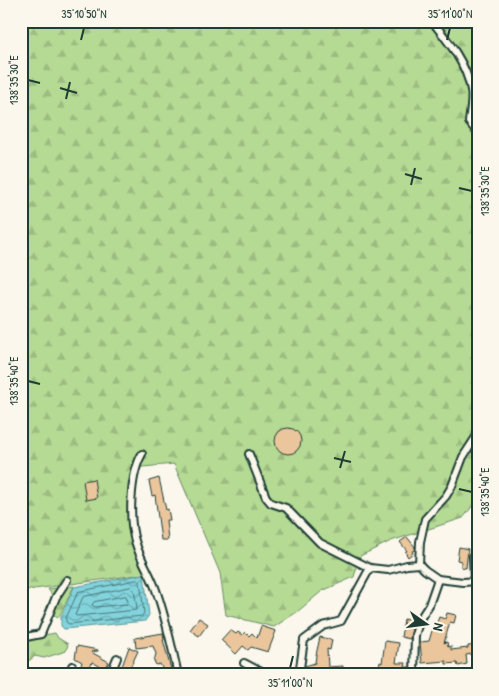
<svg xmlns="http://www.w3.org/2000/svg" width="499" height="696" viewBox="0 0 499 696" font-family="'Patrick Hand',sans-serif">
	<defs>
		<pattern id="forest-firs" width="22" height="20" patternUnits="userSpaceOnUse" patternTransform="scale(1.25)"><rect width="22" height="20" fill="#b5da94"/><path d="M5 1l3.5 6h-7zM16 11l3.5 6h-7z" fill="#9bbc80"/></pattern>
		<pattern id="water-waves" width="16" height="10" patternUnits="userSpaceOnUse" patternTransform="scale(1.25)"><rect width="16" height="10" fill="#83d3dd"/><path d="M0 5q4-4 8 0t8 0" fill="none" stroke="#6bacb4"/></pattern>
	</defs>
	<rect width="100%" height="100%" fill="#fbf7ec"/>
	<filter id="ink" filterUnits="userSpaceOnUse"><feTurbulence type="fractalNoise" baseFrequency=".02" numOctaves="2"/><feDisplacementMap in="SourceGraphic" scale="10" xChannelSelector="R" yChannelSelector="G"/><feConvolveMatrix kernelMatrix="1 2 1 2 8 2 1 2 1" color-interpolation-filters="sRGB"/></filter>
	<g filter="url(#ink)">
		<g fill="url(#forest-firs)" stroke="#6a8c64">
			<polygon points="21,21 478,21 478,499 463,518 391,541 360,556 354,577 322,591 297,612 274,627 226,615 220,573 174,464 133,468 133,532 144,574 27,590 23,634 21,634"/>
			<polygon points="74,586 59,617 49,614 52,595 48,589"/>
			<polygon points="55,633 58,638 68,644 66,651 44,658 35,656 26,663 21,661 21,640"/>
		</g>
		<polygon fill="url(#water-waves)" stroke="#5b9799" points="144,574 149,615 145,621 64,629 61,626 61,617 74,587"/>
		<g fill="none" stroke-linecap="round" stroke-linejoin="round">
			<g stroke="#477978" stroke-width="1">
				<polygon points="137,580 140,582 144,613 142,616 69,624 66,622 66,618 78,592"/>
				<polygon points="131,587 134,590 137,608 136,610 77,616 75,615 83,597"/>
				<polygon points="126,596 128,601 127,604 95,607 92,605 94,602"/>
			</g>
		</g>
		<g fill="#ebc59c" stroke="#1f3d34">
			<circle cx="288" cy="441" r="13"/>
			<polygon points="159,478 166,510 168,509 170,520 166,520 168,540 161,540 155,495 152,496 149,481"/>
			<polygon points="94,479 97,498 86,500 83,481"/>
			<polygon points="407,537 415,547 415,550 412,551 413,553 408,557 405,552 407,551 400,542"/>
			<polygon points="459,547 468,549 466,568 461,567 461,561 457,560"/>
			<polygon points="447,613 456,615 454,623 450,622 444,643 447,642 448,647 451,646 451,650 468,648 468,646 477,645 478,653 466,655 467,664 458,666 457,663 446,664 446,661 422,663 420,642 429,641 434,624 436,625 439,617 445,619"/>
			<polygon points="199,618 208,624 199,636 190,630"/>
			<polygon points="404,619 414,621 410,639 401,637"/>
			<polygon points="261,626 276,631 268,652 251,647 248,650 243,646 236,654 221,640 230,630 236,634 238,632 242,635 245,632 249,636 252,633 257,638"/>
			<polygon points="163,633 164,640 163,640 172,673 168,674 166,669 163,670 160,664 156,665 154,661 156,654 153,646 136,648 135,638"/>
			<polygon points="320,637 332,640 330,650 327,649 328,667 343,666 343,675 304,675 305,666 315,663 316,655"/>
			<polygon points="385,641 399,643 396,663 406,663 405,667 409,667 409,675 398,675 378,670 380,662 382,663"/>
			<polygon points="77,646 98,650 98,651 91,652 109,662 105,669 92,662 88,675 78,675 82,662 75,658"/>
			<polygon points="129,647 138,651 129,670 139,675 126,675 120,672"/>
		</g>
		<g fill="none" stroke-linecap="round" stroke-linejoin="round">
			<defs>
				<g id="minor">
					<path d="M 432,21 C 449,42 466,63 471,90 C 473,100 470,112 469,122 L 478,133"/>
					<path d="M 142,454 C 130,475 128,521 136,544 C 141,561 152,576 157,593 C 166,619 172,647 178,675"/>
					<polyline points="249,454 266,497 271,503 286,508 320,543 370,568 388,570 407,565 419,564"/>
					<polyline points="473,556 474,581"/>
					<polyline points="438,579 463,582 478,581"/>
					<polyline points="21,638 41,634 56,597 67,580"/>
					<polyline points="244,663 267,675"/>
					<polyline points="21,667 30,675"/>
					<polyline points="70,675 72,666"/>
					<polyline points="110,675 117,658"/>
					<polyline points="299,675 304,640 323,626 341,621 370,568"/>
					<polyline points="414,675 415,635 420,619 429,605 438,579 425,570 419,564 420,542 425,519 446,496 452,486 463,457 478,434"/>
					<polyline points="472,675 478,670"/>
				</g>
			</defs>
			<use href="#minor" stroke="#1f3d34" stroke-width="10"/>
			<use href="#minor" stroke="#fbf7ec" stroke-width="6"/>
		</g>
	</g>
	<path fill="none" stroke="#1f3d34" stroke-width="2" d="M 81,40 L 84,28M 447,40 L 450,28M 28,80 L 40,83M 60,88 L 77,93M 66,99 L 70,82M 405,174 L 422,179M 411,185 L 415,168M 459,188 L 472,191M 28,381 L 40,384M 334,458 L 351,462M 340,468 L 345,451M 459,489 L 472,492M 290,668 L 293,656"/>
	<rect width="499" height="696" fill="none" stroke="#fbf7ec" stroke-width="55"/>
	<g transform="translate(426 624) rotate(104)" stroke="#fbf7ec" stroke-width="4" paint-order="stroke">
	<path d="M0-4L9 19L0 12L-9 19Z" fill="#1f3d34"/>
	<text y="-8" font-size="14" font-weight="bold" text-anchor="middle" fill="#1f3d34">N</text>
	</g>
	<rect x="28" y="28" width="444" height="640" fill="none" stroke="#1f3d34" stroke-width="2"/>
	<g font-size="12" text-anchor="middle" fill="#1f3d34">
		<text x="84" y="18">35°10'50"N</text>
		<text x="450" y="18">35°11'00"N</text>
		<text transform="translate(14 80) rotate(-90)" y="4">138°35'30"E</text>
		<text transform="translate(485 191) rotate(-90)" y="4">138°35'30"E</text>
		<text transform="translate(14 381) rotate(-90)" y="4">138°35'40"E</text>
		<text transform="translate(485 492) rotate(-90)" y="4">138°35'40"E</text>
		<text x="290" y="687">35°11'00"N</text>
	</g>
</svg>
